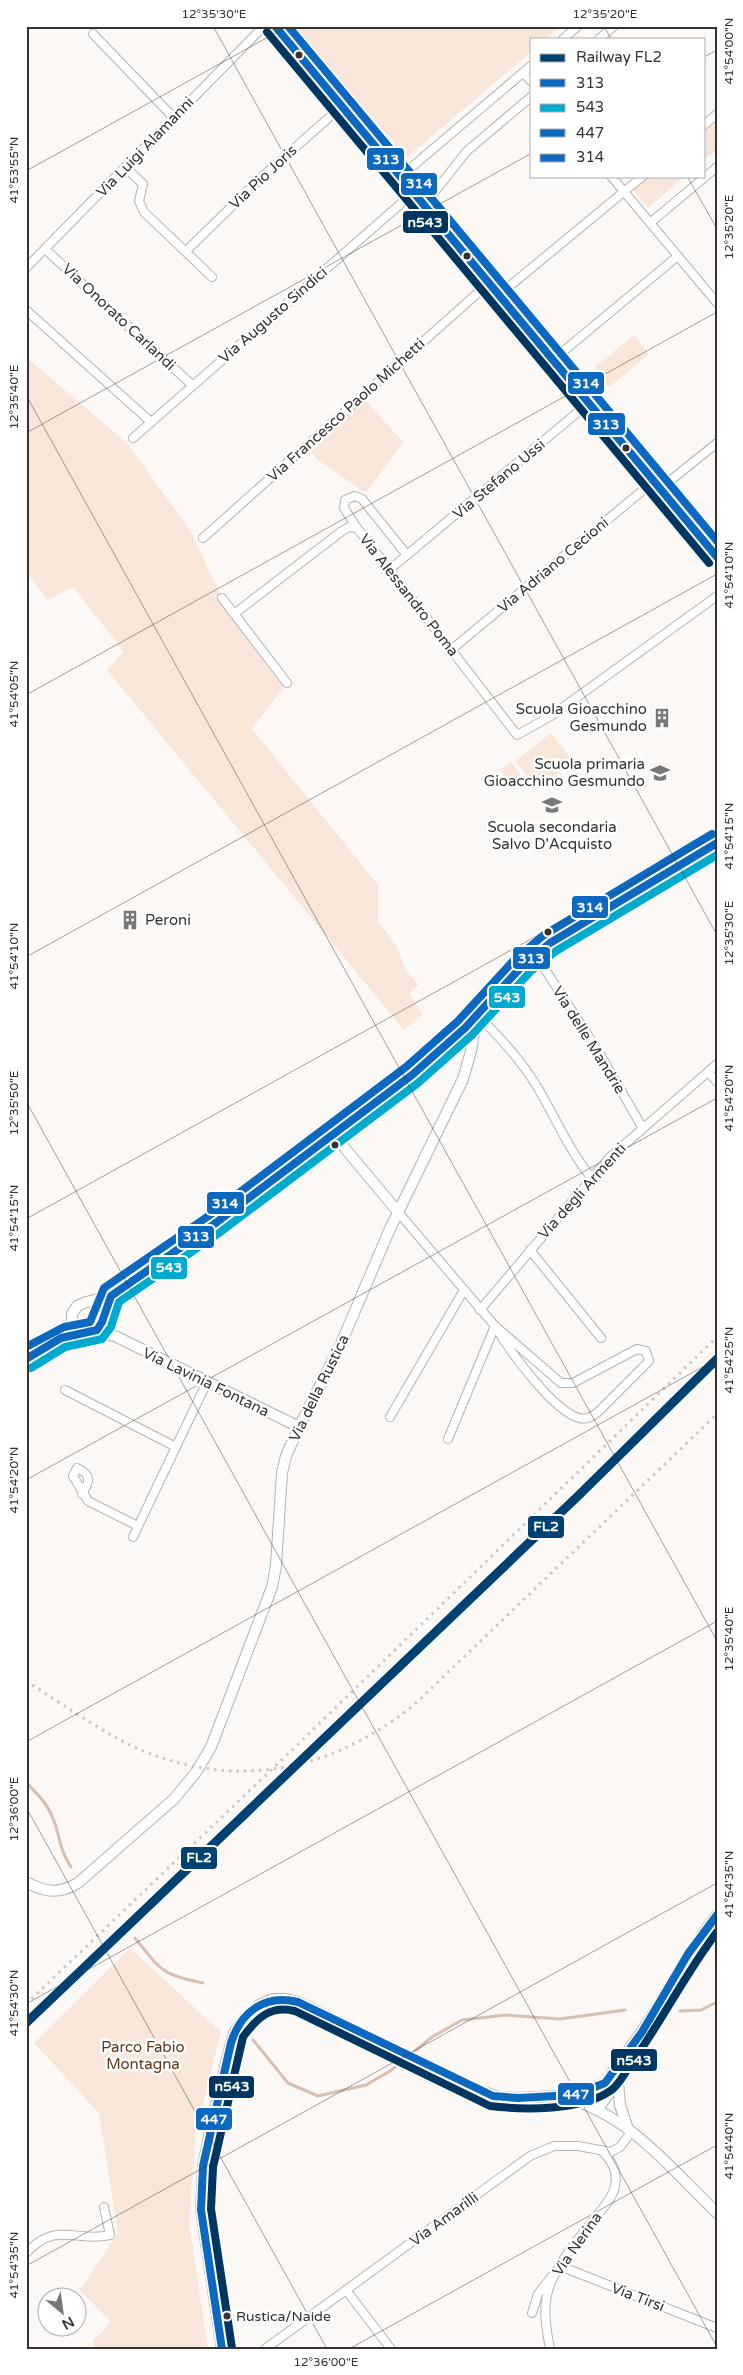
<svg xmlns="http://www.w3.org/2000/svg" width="743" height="2375" viewBox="0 0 743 2375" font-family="'Varela Round',sans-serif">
	<rect width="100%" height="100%" fill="#fbf8f6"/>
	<g fill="#f8e6db">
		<polygon points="293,26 561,26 546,39 532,39 532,51 405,159 391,139 312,47 313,45"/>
		<polygon points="717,117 717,150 704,160 704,128"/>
		<polygon points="647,176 685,176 648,208 632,189"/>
		<polygon points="634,335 649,354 609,387 594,368"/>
		<polygon points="26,357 127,443 191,532 222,598 287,683 252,729 378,885 378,921 398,948 405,969 418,985 409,994 423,1014 404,1030 107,670 124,652 73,587 48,600 26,572"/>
		<polygon points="366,401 403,442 366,493 318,460 309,450"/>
		<polygon points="551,733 573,761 537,789 515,761"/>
		<polygon points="511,762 525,781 514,789 500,770"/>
		<polygon points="130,1948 221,2032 196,2131 189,2221 208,2349 94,2349 94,2340 111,2322 80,2290 118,2233 99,2113 34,2043"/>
	</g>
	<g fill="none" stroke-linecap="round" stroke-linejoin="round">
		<g stroke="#d7bfb1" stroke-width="3">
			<path d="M 26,1782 C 36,1793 47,1803 52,1816 C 61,1837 58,1847 71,1867"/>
			<path d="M 135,1938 C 161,1970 161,1975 203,1983"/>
			<polyline points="680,2011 701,2010 717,2002"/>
			<polyline points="253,2040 288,2083 318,2096 366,2085 390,2071 432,2037 462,2020 506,2015 560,2019 625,2010"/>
		</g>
		<defs>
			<g id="minor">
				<polyline points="93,34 174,118"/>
				<polyline points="563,39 578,26"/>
				<polyline points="599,39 614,26"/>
				<polyline points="523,73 532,82"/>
				<polyline points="704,125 717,114"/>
				<polyline points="125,167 143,184 139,201 144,212 212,277"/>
				<polyline points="611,176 717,303"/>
				<polyline points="400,177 532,65"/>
				<polyline points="424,205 467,151 532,96"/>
				<polyline points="650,223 717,167"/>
				<polyline points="45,249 192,385"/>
				<polyline points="186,251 263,176 342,106"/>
				<polyline points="26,268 264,26"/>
				<polyline points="500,294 643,176"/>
				<polyline points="26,310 151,422"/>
				<polyline points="554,359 678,256"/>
				<polyline points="133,438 413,193"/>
				<polyline points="661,488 717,443"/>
				<polyline points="203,538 490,282"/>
				<polyline points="407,555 362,499 355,496 345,500 344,508 357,528 517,735 551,716 717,596"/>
				<polyline points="389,570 590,402"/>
				<polyline points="222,598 287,683"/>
				<polyline points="234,614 342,531 349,527 357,528"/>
				<polyline points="451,650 654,481"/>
				<polyline points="535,954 600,1054 642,1127"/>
				<path d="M 477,1015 C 499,1036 520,1059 536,1085 C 555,1116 568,1149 591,1177"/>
				<polyline points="708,1072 717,1082"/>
				<path d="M 398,1212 L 495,1326 L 561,1383 L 573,1383 L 637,1349 L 646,1351 L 649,1361 L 597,1413 C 591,1417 586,1420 579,1418 C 552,1410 509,1350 495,1326"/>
				<polyline points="530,1250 601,1338"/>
				<polyline points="480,1310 609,1158 717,1064"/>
				<polyline points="65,1390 176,1447"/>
				<polyline points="390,1417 464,1290"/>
				<polyline points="448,1439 495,1326"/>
				<path d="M 82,1494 C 90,1481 92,1475 77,1468 L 73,1476 L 88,1501 L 138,1526"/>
				<polyline points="133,1537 207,1382"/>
				<path d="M 26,2253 C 58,2220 74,2243 110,2235 L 104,2207"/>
				<polyline points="560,2266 717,2328"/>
				<polyline points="346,2290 391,2349"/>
				<polyline points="532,2313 538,2294 552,2276"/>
				<polyline points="265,2349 530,2156 554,2146 578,2146 611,2152 620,2147 632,2131"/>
				<path d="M 550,2349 C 546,2328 542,2305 550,2285 C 559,2261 579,2238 595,2218 C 602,2209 613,2198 615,2186 C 618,2173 612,2161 603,2152"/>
			</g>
			<g id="tertiary">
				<polyline points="275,26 590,402 717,557"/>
				<polyline points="333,1134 398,1212"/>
				<polyline points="95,1332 115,1336 299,1427"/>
				<polyline points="84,1333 74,1327 72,1322 72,1314 77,1306 86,1302 111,1296 213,1225 412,1075 465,1028 523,965 550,943 717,843"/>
				<polyline points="26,1359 56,1341 74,1334 95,1332 101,1327 104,1318 100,1307 91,1302"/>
				<path d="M 26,1882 C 46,1893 59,1894 78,1883 L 174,1799 L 197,1771 L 211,1747 L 272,1587 L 276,1566 L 282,1473 L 286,1456 L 299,1427 L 340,1346 L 389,1231 L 463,1079 L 471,1051 L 477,1015"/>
				<polyline points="618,2082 620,2105 627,2126"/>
				<path d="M 564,2098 C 628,2113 671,2169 717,2213"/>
				<path d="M 598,2109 C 603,2077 625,2057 642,2031 C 668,1992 688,1951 717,1915"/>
				<polyline points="598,2109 626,2069 639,2040"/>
				<polyline points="222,2349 201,2210 203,2166 214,2113 231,2043 234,2033 245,2017 259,2005 273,1999 286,1999 298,2002 472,2088 499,2097 518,2098 574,2095 605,2083"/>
			</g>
		</defs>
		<use href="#minor" stroke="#b6b4b2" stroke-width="10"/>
		<use href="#tertiary" stroke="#b6b4b2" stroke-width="12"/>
		<use href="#minor" stroke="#fefefe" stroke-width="8"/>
		<use href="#tertiary" stroke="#fefefe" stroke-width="10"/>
		<g stroke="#cac8c8" stroke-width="3" stroke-dasharray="2.5 5" stroke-linecap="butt">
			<path d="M 26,1681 C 63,1704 105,1735 143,1751 C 242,1791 335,1769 415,1704 L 717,1414"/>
			<polyline points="26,2004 291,1751 717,1337"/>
		</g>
		<defs>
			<g id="bus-1">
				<polyline points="275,26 717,557"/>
				<polyline points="26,1359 61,1338 97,1330 102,1322 111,1296 213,1225 412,1075 465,1028 523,965 550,943 717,843"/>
			</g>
			<polyline id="bus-2" points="31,1368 65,1347 102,1339 111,1327 119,1302 219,1233 418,1083 472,1035 530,972 556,951 717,855"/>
			<path id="bus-3" d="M 222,2349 L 201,2210 L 203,2166 L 231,2043 C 241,2011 265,1994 298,2002 L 493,2096 L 518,2098 L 574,2095 L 605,2083 L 642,2032 L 688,1954 L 717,1915"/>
			<g id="bus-4">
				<polyline points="288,26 717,541"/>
				<polyline points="26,1347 64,1327 90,1322 104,1288 207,1217 406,1067 458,1021 516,958 544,935 712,834"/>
			</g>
			<g id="bus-5">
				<polyline points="267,32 709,563"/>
				<path d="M 232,2348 L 211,2209 L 213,2167 L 243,2037 C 257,2018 270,2005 295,2011 L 490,2106 C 524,2110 581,2111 610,2091 C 619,2086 625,2072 631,2064 C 662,2021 685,1974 717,1932"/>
			</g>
		</defs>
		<use href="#bus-1" stroke="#fff" stroke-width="11"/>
		<use href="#bus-2" stroke="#fff" stroke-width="11"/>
		<use href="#bus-3" stroke="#fff" stroke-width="11"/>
		<use href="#bus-4" stroke="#fff" stroke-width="11"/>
		<use href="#bus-5" stroke="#fff" stroke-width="11"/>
		<use href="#bus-1" stroke="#0c69bf" stroke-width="8"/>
		<use href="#bus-2" stroke="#00a9ce" stroke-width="8"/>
		<use href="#bus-3" stroke="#0c69bf" stroke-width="8"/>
		<use href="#bus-4" stroke="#0c69bf" stroke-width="8"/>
		<use href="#bus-5" stroke="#00365f" stroke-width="8"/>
		<defs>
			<polyline id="rail-1" points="26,2023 578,1496 717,1359"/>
		</defs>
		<use href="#rail-1" stroke="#fff" stroke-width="12"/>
		<use href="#rail-1" stroke="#004174" stroke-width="9"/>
	</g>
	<path fill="none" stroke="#353231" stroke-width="1" stroke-opacity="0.45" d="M 213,26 L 717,935M 604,26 L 611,39M 704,57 L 717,50M 26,171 L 288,26M 687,176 L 717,229M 26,395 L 717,1641M 26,433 L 532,153M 26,695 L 717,312M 26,957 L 717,574M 26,1101 L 717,2347M 26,1219 L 717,836M 26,1480 L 717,1098M 26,1742 L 717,1359M 26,1807 L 327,2349M 26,2004 L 717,1621M 26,2266 L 717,1883M 349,2349 L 717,2145"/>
	<defs>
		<symbol id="building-bare" viewBox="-9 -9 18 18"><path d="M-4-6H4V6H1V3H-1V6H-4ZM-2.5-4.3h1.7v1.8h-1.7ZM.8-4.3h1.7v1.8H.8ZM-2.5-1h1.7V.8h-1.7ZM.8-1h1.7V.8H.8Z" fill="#7a7776" stroke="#fff" stroke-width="2.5" paint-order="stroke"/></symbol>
		<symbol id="school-bare" viewBox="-9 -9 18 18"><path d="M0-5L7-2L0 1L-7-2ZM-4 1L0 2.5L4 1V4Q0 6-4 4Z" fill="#7a7776" stroke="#fff" stroke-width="2.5" paint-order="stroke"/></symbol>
	</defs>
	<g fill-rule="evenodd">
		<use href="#building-bare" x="648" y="704" width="28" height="28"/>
		<use href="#school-bare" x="646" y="759" width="28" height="28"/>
		<use href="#school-bare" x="538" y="791" width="28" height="28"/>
		<use href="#building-bare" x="116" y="906" width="28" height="28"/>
	</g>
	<g fill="#353231" stroke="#fff" stroke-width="2">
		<circle cx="299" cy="55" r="4.5"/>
		<circle cx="467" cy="256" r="4.5"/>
		<circle cx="626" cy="448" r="4.5"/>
		<circle cx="548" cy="932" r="4.5"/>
		<circle cx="335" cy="1145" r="4.5"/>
		<circle cx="227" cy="2316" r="4.5"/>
	</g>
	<g text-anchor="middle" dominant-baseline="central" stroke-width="5" stroke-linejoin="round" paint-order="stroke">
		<g font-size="14" fill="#353231" stroke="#fff" text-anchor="start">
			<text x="236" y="2316">Rustica/Naide</text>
		</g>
		<g font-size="15" fill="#353231" stroke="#fff">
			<text transform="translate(145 147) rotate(-46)">Via Luigi Alamanni</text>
			<text transform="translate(263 177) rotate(-43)">Via Pio Joris</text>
			<text transform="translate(273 315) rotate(-41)">Via Augusto Sindici</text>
			<text transform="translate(119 317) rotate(43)">Via Onorato Carlandi</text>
			<text transform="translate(346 410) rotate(-42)">Via Francesco Paolo Michetti</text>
			<text transform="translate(499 479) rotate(-40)">Via Stefano Ussi</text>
			<text transform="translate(553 565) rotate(-40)">Via Adriano Cecioni</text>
			<text transform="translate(409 595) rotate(52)">Via Alessandro Poma</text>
			<text transform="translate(589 1040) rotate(58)">Via delle Mandrie</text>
			<text transform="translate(582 1191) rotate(-48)">Via degli Armenti</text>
			<text transform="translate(206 1382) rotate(26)">Via Lavinia Fontana</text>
			<text transform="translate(319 1388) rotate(-64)">Via della Rustica</text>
			<text transform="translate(444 2219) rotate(-36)">Via Amarilli</text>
			<text transform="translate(577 2244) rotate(-55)">Via Nerina</text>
			<text transform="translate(638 2297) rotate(21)">Via Tirsi</text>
		</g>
		<g font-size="15" fill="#353231" stroke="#fff" text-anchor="end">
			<text x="647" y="709">Scuola Gioacchino<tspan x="647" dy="17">Gesmundo</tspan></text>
			<text x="645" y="764">Scuola primaria<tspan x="645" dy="17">Gioacchino Gesmundo</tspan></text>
			<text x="552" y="827" text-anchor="middle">Scuola secondaria<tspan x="552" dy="17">Salvo D'Acquisto</tspan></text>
			<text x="145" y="920" text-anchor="start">Peroni</text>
		</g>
		<g font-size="15" fill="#623515" stroke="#fff">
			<text x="143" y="2047">Parco Fabio<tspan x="143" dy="17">Montagna</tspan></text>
		</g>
	</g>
	<g stroke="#fff" stroke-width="2">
		<rect x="366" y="147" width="39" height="24" rx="5" fill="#0c69bf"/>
		<rect x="400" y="172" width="38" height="24" rx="5" fill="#0c69bf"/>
		<rect x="402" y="210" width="47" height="24" rx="5" fill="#00365f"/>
		<rect x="567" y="371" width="38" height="24" rx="5" fill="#0c69bf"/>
		<rect x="587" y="412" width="39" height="24" rx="5" fill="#0c69bf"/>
		<rect x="571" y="895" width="38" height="24" rx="5" fill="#0c69bf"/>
		<rect x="512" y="946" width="39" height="24" rx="5" fill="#0c69bf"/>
		<rect x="488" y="985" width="38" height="24" rx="5" fill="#00a9ce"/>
		<rect x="206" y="1191" width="39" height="24" rx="5" fill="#0c69bf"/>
		<rect x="177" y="1225" width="38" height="24" rx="5" fill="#0c69bf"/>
		<rect x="150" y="1256" width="38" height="24" rx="5" fill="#00a9ce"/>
		<rect x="527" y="1515" width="38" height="24" rx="5" fill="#004174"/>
		<rect x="180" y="1846" width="38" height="24" rx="5" fill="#004174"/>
		<rect x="610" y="2048" width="48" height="24" rx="5" fill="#00365f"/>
		<rect x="208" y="2075" width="47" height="24" rx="5" fill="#00365f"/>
		<rect x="557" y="2082" width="38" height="24" rx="5" fill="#0c69bf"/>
		<rect x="195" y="2107" width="38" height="24" rx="5" fill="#0c69bf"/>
	</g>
	<g font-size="14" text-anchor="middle" font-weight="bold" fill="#fff">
		<text x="386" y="164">313</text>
		<text x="419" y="188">314</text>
		<text x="425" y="227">n543</text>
		<text x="586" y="388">314</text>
		<text x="606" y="429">313</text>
		<text x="590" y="912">314</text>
		<text x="531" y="963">313</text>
		<text x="507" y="1002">543</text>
		<text x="225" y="1208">314</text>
		<text x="196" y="1241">313</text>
		<text x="169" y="1272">543</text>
		<text x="546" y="1531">FL2</text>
		<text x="199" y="1862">FL2</text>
		<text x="634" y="2065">n543</text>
		<text x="232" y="2091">n543</text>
		<text x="576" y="2099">447</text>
		<text x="214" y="2124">447</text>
	</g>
	<rect width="743" height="2375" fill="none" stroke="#ffffff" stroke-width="55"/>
	<rect x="530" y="38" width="175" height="140" fill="#ffffff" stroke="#aeadad"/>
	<rect x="540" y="54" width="25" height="8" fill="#004174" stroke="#aeadad"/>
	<text x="576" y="62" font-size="15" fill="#353231">Railway FL2</text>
	<rect x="540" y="79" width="25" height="8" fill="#0c69bf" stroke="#aeadad"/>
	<text x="576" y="88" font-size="15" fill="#353231">313</text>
	<rect x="540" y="104" width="25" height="8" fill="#00a9ce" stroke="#aeadad"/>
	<text x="576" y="112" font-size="15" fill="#353231">543</text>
	<rect x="540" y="129" width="25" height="8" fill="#0c69bf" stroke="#aeadad"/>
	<text x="576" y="138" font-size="15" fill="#353231">447</text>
	<rect x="540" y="154" width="25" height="8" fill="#0c69bf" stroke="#aeadad"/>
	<text x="576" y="162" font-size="15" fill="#353231">314</text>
	<g transform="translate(62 2312) rotate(151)"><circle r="24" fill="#ffffff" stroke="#aeadad"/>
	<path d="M0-4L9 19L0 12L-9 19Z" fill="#7a7776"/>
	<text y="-8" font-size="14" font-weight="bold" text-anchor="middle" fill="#353231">N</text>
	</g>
	<rect x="28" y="28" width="688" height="2320" fill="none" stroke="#353231" stroke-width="2"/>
	<g font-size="12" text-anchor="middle" fill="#353231">
		<text x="214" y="18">12°35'30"E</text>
		<text x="605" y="18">12°35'20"E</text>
		<text transform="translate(729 51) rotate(-90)" y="4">41°54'00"N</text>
		<text transform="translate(14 170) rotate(-90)" y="4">41°53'55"N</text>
		<text transform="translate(729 227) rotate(-90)" y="4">12°35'20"E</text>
		<text transform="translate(14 397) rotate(-90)" y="4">12°35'40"E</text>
		<text transform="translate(729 575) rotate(-90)" y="4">41°54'10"N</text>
		<text transform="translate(14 694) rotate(-90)" y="4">41°54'05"N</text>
		<text transform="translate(729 836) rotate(-90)" y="4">41°54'15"N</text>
		<text transform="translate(729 933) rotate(-90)" y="4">12°35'30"E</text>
		<text transform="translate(14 956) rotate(-90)" y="4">41°54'10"N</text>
		<text transform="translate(729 1098) rotate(-90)" y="4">41°54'20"N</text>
		<text transform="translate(14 1103) rotate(-90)" y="4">12°35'50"E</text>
		<text transform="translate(14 1218) rotate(-90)" y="4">41°54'15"N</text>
		<text transform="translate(729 1360) rotate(-90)" y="4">41°54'25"N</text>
		<text transform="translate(14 1480) rotate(-90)" y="4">41°54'20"N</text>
		<text transform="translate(729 1639) rotate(-90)" y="4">12°35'40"E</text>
		<text transform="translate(14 1809) rotate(-90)" y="4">12°36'00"E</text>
		<text transform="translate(729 1884) rotate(-90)" y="4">41°54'35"N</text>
		<text transform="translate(14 2003) rotate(-90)" y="4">41°54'30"N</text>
		<text transform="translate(729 2146) rotate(-90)" y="4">41°54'40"N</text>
		<text transform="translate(14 2265) rotate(-90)" y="4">41°54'35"N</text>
		<text x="326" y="2366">12°36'00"E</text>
	</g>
</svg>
